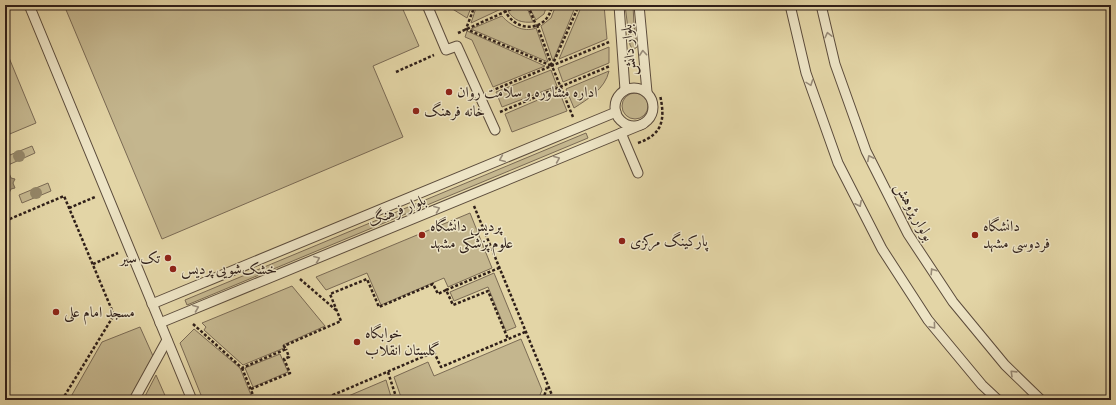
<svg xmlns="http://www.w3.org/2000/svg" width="1116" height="405" viewBox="0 0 1116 405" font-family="'IM FELL Double Pica',Amiri,serif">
	<rect width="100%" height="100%" fill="#e3d5a6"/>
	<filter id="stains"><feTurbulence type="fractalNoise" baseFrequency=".005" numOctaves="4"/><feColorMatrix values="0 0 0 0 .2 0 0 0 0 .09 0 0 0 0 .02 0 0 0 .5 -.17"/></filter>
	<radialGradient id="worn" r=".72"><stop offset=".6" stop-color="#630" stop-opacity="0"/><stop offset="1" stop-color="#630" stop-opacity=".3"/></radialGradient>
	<g fill="#c4b68e" stroke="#7a6a54">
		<polygon points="64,5 401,5 419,46 373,66 403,137 162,239"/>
		<polygon points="446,5 472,5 467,18"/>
		<polygon points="477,5 499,5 501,9 471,23"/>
		<path d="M 522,5 L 527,8 L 533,22 C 522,23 514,21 508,11 Z"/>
		<polygon points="531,5 547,5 544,14 536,20 529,7"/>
		<polygon points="556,5 576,5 553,61 541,26 551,18"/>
		<polygon points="582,5 604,5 607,39 559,59"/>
		<polygon points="625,5 633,5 634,25 637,47 633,50 630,45"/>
		<path d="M 502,16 C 510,25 523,33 536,28 L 548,62 L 471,29 Z"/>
		<polygon points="467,31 545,66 493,87 472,40 465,37"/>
		<polygon points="609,47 609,63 563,82 558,68"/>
		<polygon points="5,48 36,123 5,136"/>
		<polygon points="551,70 557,86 502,107 496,92"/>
		<path d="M 609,71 C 605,89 588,99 574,108 L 566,89 Z"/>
		<polygon points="559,91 567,111 512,132 505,114"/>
		<circle cx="635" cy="106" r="13"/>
		<polygon points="586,133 588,138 187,305 185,300"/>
		<polygon points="32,146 35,153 6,166 5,157"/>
		<polygon points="48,183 51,191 22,203 19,195"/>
		<polygon points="470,213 492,268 448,287 444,278 381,305 367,273 326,290 316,277"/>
		<polygon points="494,273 516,327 506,331 488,287 454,301 450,292"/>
		<polygon points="292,286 325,326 283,345 284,348 243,365 204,330 206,327 202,323"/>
		<polygon points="140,327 153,356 129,400 69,400 102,342"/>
		<polygon points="194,329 240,368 253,400 203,400 180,343"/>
		<polygon points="521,339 542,390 538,400 402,400 394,377 428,362 434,376"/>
		<polygon points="280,354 288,372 253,387 245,368"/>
		<polygon points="156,375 167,400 143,400"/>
		<polygon points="386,380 392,400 339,400"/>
	</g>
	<polygon fill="#a69776" stroke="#766751" points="9,173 11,178 15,179 13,183 15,188 11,189 9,193 5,192 5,175"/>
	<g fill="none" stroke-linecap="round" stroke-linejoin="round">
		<defs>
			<g id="lane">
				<polyline points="29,5 192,400"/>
				<polyline points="427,5 446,50 457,46 495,130"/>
				<polyline points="619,5 625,90"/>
				<polyline points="639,5 647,92"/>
				<polyline points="790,5 806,73 838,163 882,249 928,320 982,385 998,400"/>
				<polyline points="821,5 835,64 866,151 908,234 953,302 1005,365 1041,400"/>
				<circle cx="634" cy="107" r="19"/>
				<polyline points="621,133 638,173"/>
				<polyline points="152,304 616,112"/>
				<polyline points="160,323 643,124"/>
				<polyline points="134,400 167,340"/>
			</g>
		</defs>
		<use href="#lane" stroke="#5c4c3c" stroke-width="11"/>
		<g stroke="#2f1f19" stroke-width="2.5" stroke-dasharray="3 2" stroke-linecap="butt">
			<polyline points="475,5 466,29 552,66"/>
			<path d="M 503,5 C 511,34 548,34 552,5"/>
			<polyline points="524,5 527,6 530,5"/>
			<polyline points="528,6 536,25"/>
			<polyline points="537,25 552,66"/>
			<polyline points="458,33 520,5"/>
			<polyline points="396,72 434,55"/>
			<polyline points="491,91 609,42"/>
			<polyline points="500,112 610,66"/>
			<polyline points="573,117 552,66 579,5"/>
			<path d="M 638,143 C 664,134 665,118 660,95"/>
			<polyline points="474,206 554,400"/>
			<polyline points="69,208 95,197"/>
			<polyline points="5,221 64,196 114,315 62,400"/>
			<polyline points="93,264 118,253"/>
			<polyline points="300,279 337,311"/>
			<polyline points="446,290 499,268"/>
			<polyline points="193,324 242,368 286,349 284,346 341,321 330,294 367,279 379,307 433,284 438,294 446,290 453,305 488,291 508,339"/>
			<polyline points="242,368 255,400"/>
			<polyline points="388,372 397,400"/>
			<polyline points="251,389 290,373 284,359 289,357 286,349"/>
			<polyline points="335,400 333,395 434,352 441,367 525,332"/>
			<polyline points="543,400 547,387"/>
		</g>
		<use href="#lane" stroke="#ede4c5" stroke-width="9"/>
	</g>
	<g fill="#948668">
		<circle cx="19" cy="156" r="6"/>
		<circle cx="36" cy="193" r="6"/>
	</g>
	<defs><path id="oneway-chevron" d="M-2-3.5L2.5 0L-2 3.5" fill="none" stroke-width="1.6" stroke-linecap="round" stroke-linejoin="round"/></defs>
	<g stroke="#988b78">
		<use href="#oneway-chevron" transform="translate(828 35) rotate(-103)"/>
		<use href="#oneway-chevron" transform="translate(643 53) rotate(-95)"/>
		<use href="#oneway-chevron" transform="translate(810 83) rotate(70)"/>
		<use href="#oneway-chevron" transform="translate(870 158) rotate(-117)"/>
		<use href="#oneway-chevron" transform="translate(502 159) rotate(157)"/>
		<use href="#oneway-chevron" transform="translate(557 159) rotate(-23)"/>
		<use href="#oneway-chevron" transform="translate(859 204) rotate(63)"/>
		<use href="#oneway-chevron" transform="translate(437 209) rotate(-22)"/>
		<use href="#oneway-chevron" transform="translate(317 259) rotate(-22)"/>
		<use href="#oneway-chevron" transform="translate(933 271) rotate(-123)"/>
		<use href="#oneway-chevron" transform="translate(196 308) rotate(-22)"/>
		<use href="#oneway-chevron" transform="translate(933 326) rotate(50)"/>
		<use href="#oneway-chevron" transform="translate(1013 373) rotate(-136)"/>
	</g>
	<g fill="#8f2418" stroke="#ede4c5" stroke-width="1.5">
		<circle cx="449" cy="92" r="4"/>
		<circle cx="416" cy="111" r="4"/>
		<circle cx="422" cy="235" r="4"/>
		<circle cx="975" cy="235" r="4"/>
		<circle cx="622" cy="241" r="4"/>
		<circle cx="168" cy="258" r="4"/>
		<circle cx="173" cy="269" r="4"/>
		<circle cx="56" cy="312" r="4"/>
		<circle cx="357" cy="342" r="4"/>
	</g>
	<g text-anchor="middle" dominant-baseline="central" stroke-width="3" stroke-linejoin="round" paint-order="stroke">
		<g font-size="15" fill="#2f1f19" stroke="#ede4c5">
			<text transform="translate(629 50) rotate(-95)">بلوار دانش</text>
			<text transform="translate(397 211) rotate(-22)">بلوار فرهنگ</text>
			<text transform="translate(914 212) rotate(61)">بولوار پژوهش</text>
		</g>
		<g font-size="15" fill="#2f1f19" stroke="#ede4c5" text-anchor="start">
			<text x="457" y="92">اداره مشاوره و سلامت روان</text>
			<text x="424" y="111">خانه فرهنگ</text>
			<text x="430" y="226">پردیس دانشگاه<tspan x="430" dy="17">علوم پزشکی مشهد</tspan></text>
			<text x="983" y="226">دانشگاه<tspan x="983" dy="17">فردوسی مشهد</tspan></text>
			<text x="630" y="241">پارکینگ مرکزی</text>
			<text x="160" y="258" text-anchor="end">تک سیر</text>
			<text x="181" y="269">خشک‌شویی پردیس</text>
			<text x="64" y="312">مسجد امام علی</text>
			<text x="365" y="333">خوابگاه<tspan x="365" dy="17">گلستان انقلاب</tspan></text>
		</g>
	</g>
	<rect width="1116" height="405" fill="none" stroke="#e3d5a6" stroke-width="20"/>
	<rect x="6" y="6" width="1104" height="393" fill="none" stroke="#2f1f19" stroke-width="2"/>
	<rect x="10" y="10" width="1096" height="385" fill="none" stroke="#2f1f19"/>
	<rect width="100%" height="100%" filter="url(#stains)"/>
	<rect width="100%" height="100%" fill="url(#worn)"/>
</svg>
